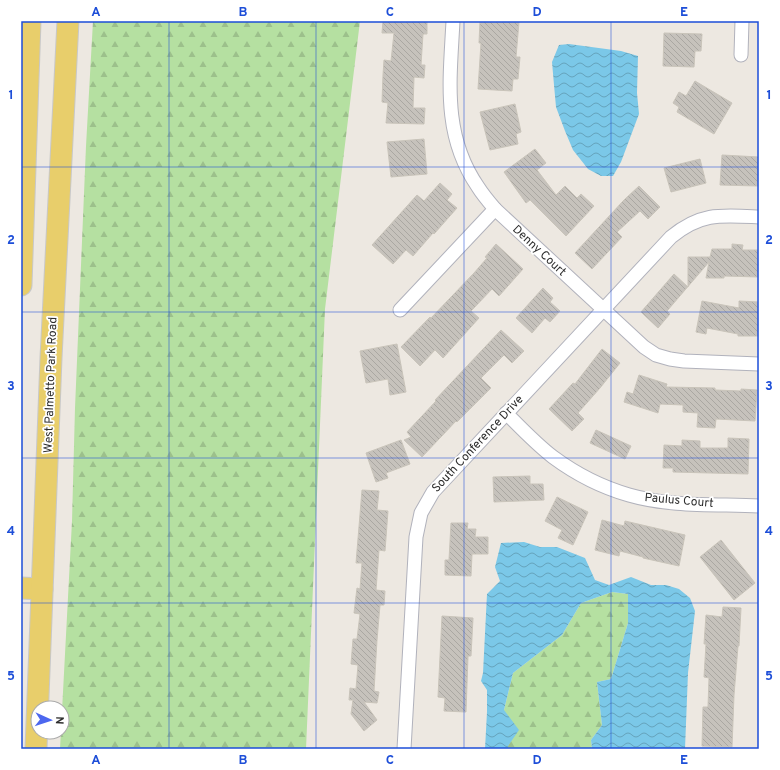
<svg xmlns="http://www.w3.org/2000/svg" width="780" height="770" viewBox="0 0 780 770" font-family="Overpass,sans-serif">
	<defs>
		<pattern id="forest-firs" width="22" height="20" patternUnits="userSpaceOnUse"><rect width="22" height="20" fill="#b5e0a1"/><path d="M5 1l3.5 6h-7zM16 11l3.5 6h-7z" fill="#9cc08b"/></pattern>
		<pattern id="water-waves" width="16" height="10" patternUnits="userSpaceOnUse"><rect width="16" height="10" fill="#7bc8e8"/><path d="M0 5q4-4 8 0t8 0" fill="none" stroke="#65a3bc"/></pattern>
		<pattern id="building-back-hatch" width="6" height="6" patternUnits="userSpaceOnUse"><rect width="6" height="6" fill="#c6c2bc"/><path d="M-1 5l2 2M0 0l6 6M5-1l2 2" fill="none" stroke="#aaa7a2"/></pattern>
	</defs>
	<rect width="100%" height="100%" fill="#ede8e1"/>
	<g fill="url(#forest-firs)">
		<polygon points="93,21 360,21 325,309 306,749 60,749 72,521 75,408 86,146"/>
		<polygon points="612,592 628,594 628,623 611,679 597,682 602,725 591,740 592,749 508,749 504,710 513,673 562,635 581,603"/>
	</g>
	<g fill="url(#water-waves)">
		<polygon points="569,44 621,51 638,56 637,93 639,114 621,162 613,176 601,176 588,169 573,150 565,131 556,107 554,85 552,62 559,45"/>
		<polygon points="524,542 540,547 557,547 585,558 595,580 609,585 631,577 651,585 666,585 679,589 690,598 695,611 688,673 685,749 592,749 591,740 602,725 597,682 611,679 628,623 628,594 612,592 581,603 562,635 513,673 504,710 519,730 508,746 508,749 485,749 487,712 487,690 481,681 483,673 487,594 500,581 495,567 501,543"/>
	</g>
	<g fill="url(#building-back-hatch)" stroke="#c9c4ba">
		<polygon points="383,21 427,21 427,34 423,34 421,65 425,65 424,78 414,77 413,108 425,108 424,124 386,123 388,103 382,102 383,75 384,60 391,61 394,33 382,33"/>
		<polygon points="480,21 519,22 516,57 520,57 518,79 513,79 512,91 478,89 481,43 479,43"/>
		<polygon points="664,33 702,34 701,51 695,51 694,67 663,66"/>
		<polygon points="695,81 732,103 714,134 677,112 679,107 673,103 679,92 686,96"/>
		<polygon points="515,104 521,132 516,134 518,144 490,150 480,112"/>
		<polygon points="424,139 427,174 391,177 387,142"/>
		<polygon points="535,149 546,163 537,170 556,195 565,186 577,198 581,194 594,206 566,236 530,200 526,203 504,172"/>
		<polygon points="722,155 759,157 758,186 720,185"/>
		<polygon points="700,159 706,183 671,192 664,168"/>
		<polygon points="440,183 452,194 447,200 457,208 434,234 433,233 413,256 406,250 393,264 372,245 417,195 424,201"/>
		<polygon points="639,186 660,207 648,219 640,211 617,232 622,237 592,269 575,253 624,200"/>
		<polygon points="496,244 523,269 499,296 492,289 471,311 479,318 443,358 435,350 420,366 401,347 430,317 431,318 474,273 487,258 485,257"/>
		<polygon points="732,244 743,245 742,250 759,250 759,277 724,276 724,278 706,278 709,262 667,311 670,314 658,328 641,312 674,274 688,287 688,257 710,257 712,249 732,249"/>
		<polygon points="543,288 553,298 550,302 560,311 550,322 545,318 532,333 516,318"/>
		<polygon points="702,301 739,308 739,301 759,302 759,336 738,336 738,334 707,328 706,334 696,332"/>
		<polygon points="501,330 524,351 512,363 504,355 481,378 491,388 457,422 456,421 422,457 404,440 411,437 407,432 436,401 435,400"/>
		<polygon points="397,344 406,392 390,395 388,379 366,383 360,351"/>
		<polygon points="602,349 620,363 600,388 578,413 584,419 572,431 549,409 573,383 575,384"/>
		<polygon points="639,375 667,384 666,387 715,388 715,390 741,391 741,389 757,390 755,421 716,419 715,428 697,427 698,413 683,412 683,405 660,404 658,413 624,402 627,392 633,394"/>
		<polygon points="596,430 631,446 625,459 590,443"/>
		<polygon points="728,438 749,439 748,474 673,472 673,468 663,468 664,445 682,446 682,440 700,441 700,448 728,448"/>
		<polygon points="401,440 410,464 386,473 388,478 376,482 366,453"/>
		<polygon points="530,476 530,484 543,484 544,500 494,502 493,477"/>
		<polygon points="362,490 379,491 377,510 388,511 385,551 379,550 376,590 385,591 384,605 380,605 377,640 374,691 379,692 377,703 364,702 377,720 364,731 351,714 353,700 349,700 350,688 356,689 358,665 351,664 353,639 357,639 360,614 354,613 357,588 360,589 362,563 356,563"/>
		<polygon points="557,497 588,512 573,545 558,538 562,530 545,521"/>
		<polygon points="602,520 624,526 625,521 685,535 679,566 643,558 643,557 620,551 619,556 595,550"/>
		<polygon points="451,523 468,523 467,529 476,529 475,537 488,537 488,554 472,554 471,576 445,575 445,560 449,560"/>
		<polygon points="721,540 755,583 734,600 700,557"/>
		<polygon points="723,607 741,608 739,646 738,646 734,695 732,747 702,746 703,707 708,707 709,678 704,677 706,644 704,644 706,615 722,617"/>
		<polygon points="442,616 473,618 471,656 468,656 466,712 444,711 445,698 438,697"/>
	</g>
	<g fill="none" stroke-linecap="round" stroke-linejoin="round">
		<defs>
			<g id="minor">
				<path d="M 453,21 C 450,80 442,135 478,187 C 483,195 489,202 495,209 L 644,347 L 656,355 L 670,359 L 684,361 L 759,364"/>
				<polyline points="741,55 742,21"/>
				<polyline points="400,310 495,209"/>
				<path d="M 506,413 C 521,428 536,444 553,457 C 576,474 601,487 629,495 C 670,507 716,504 759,506"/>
				<path d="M 404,749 L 416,537 L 421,513 L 433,492 L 671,237 C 701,212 722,215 759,217"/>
			</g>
			<g id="primary">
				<polyline points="21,285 30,21"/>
				<polyline points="21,588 42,589"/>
				<polyline points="36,749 51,358 68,21"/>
			</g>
		</defs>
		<use href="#minor" stroke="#b1b2bc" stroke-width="15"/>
		<use href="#primary" stroke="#c8c8c8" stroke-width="23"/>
		<use href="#minor" stroke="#fff" stroke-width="13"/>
		<use href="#primary" stroke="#e8ce6b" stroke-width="21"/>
	</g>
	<path fill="none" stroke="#1d4ed8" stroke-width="1" stroke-opacity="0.55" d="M 169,21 L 169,749M 316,21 L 316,749M 464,21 L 464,749M 611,21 L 611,749M 21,167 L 759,167M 21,312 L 759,312M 21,458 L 759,458M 21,603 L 759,603"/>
	<g text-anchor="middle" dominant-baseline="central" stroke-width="3.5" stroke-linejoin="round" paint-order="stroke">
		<g font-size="12" fill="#2d2d2d" stroke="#fff">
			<text transform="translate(539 251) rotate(43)">Denny Court</text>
			<text transform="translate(51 385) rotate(-88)">West Palmetto Park Road</text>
			<text transform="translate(478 444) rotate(-47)">South Conference Drive</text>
			<text transform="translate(679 501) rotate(5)">Paulus Court</text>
		</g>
	</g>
	<rect width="780" height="770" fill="none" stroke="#ffffff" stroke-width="44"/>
	<g transform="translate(50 720) rotate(93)"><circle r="19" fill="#ffffff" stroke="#ababab"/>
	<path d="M0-3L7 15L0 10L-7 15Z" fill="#4c67ef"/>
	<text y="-6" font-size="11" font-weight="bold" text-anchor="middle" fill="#2d2d2d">N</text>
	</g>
	<rect x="22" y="22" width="736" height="726" fill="none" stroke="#1d4ed8" stroke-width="1.5"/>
	<g font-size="13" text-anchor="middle" font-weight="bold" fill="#1d4ed8">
		<text x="96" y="16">A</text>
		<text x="243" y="16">B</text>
		<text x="390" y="16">C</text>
		<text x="537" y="16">D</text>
		<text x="684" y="16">E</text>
		<text x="11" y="99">1</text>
		<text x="769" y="99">1</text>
		<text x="11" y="244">2</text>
		<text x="769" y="244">2</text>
		<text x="11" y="390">3</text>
		<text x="769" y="390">3</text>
		<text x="11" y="535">4</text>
		<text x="769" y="535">4</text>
		<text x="11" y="680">5</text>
		<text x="769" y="680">5</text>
		<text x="96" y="764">A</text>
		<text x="243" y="764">B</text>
		<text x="390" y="764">C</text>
		<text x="537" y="764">D</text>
		<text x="684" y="764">E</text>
	</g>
</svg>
